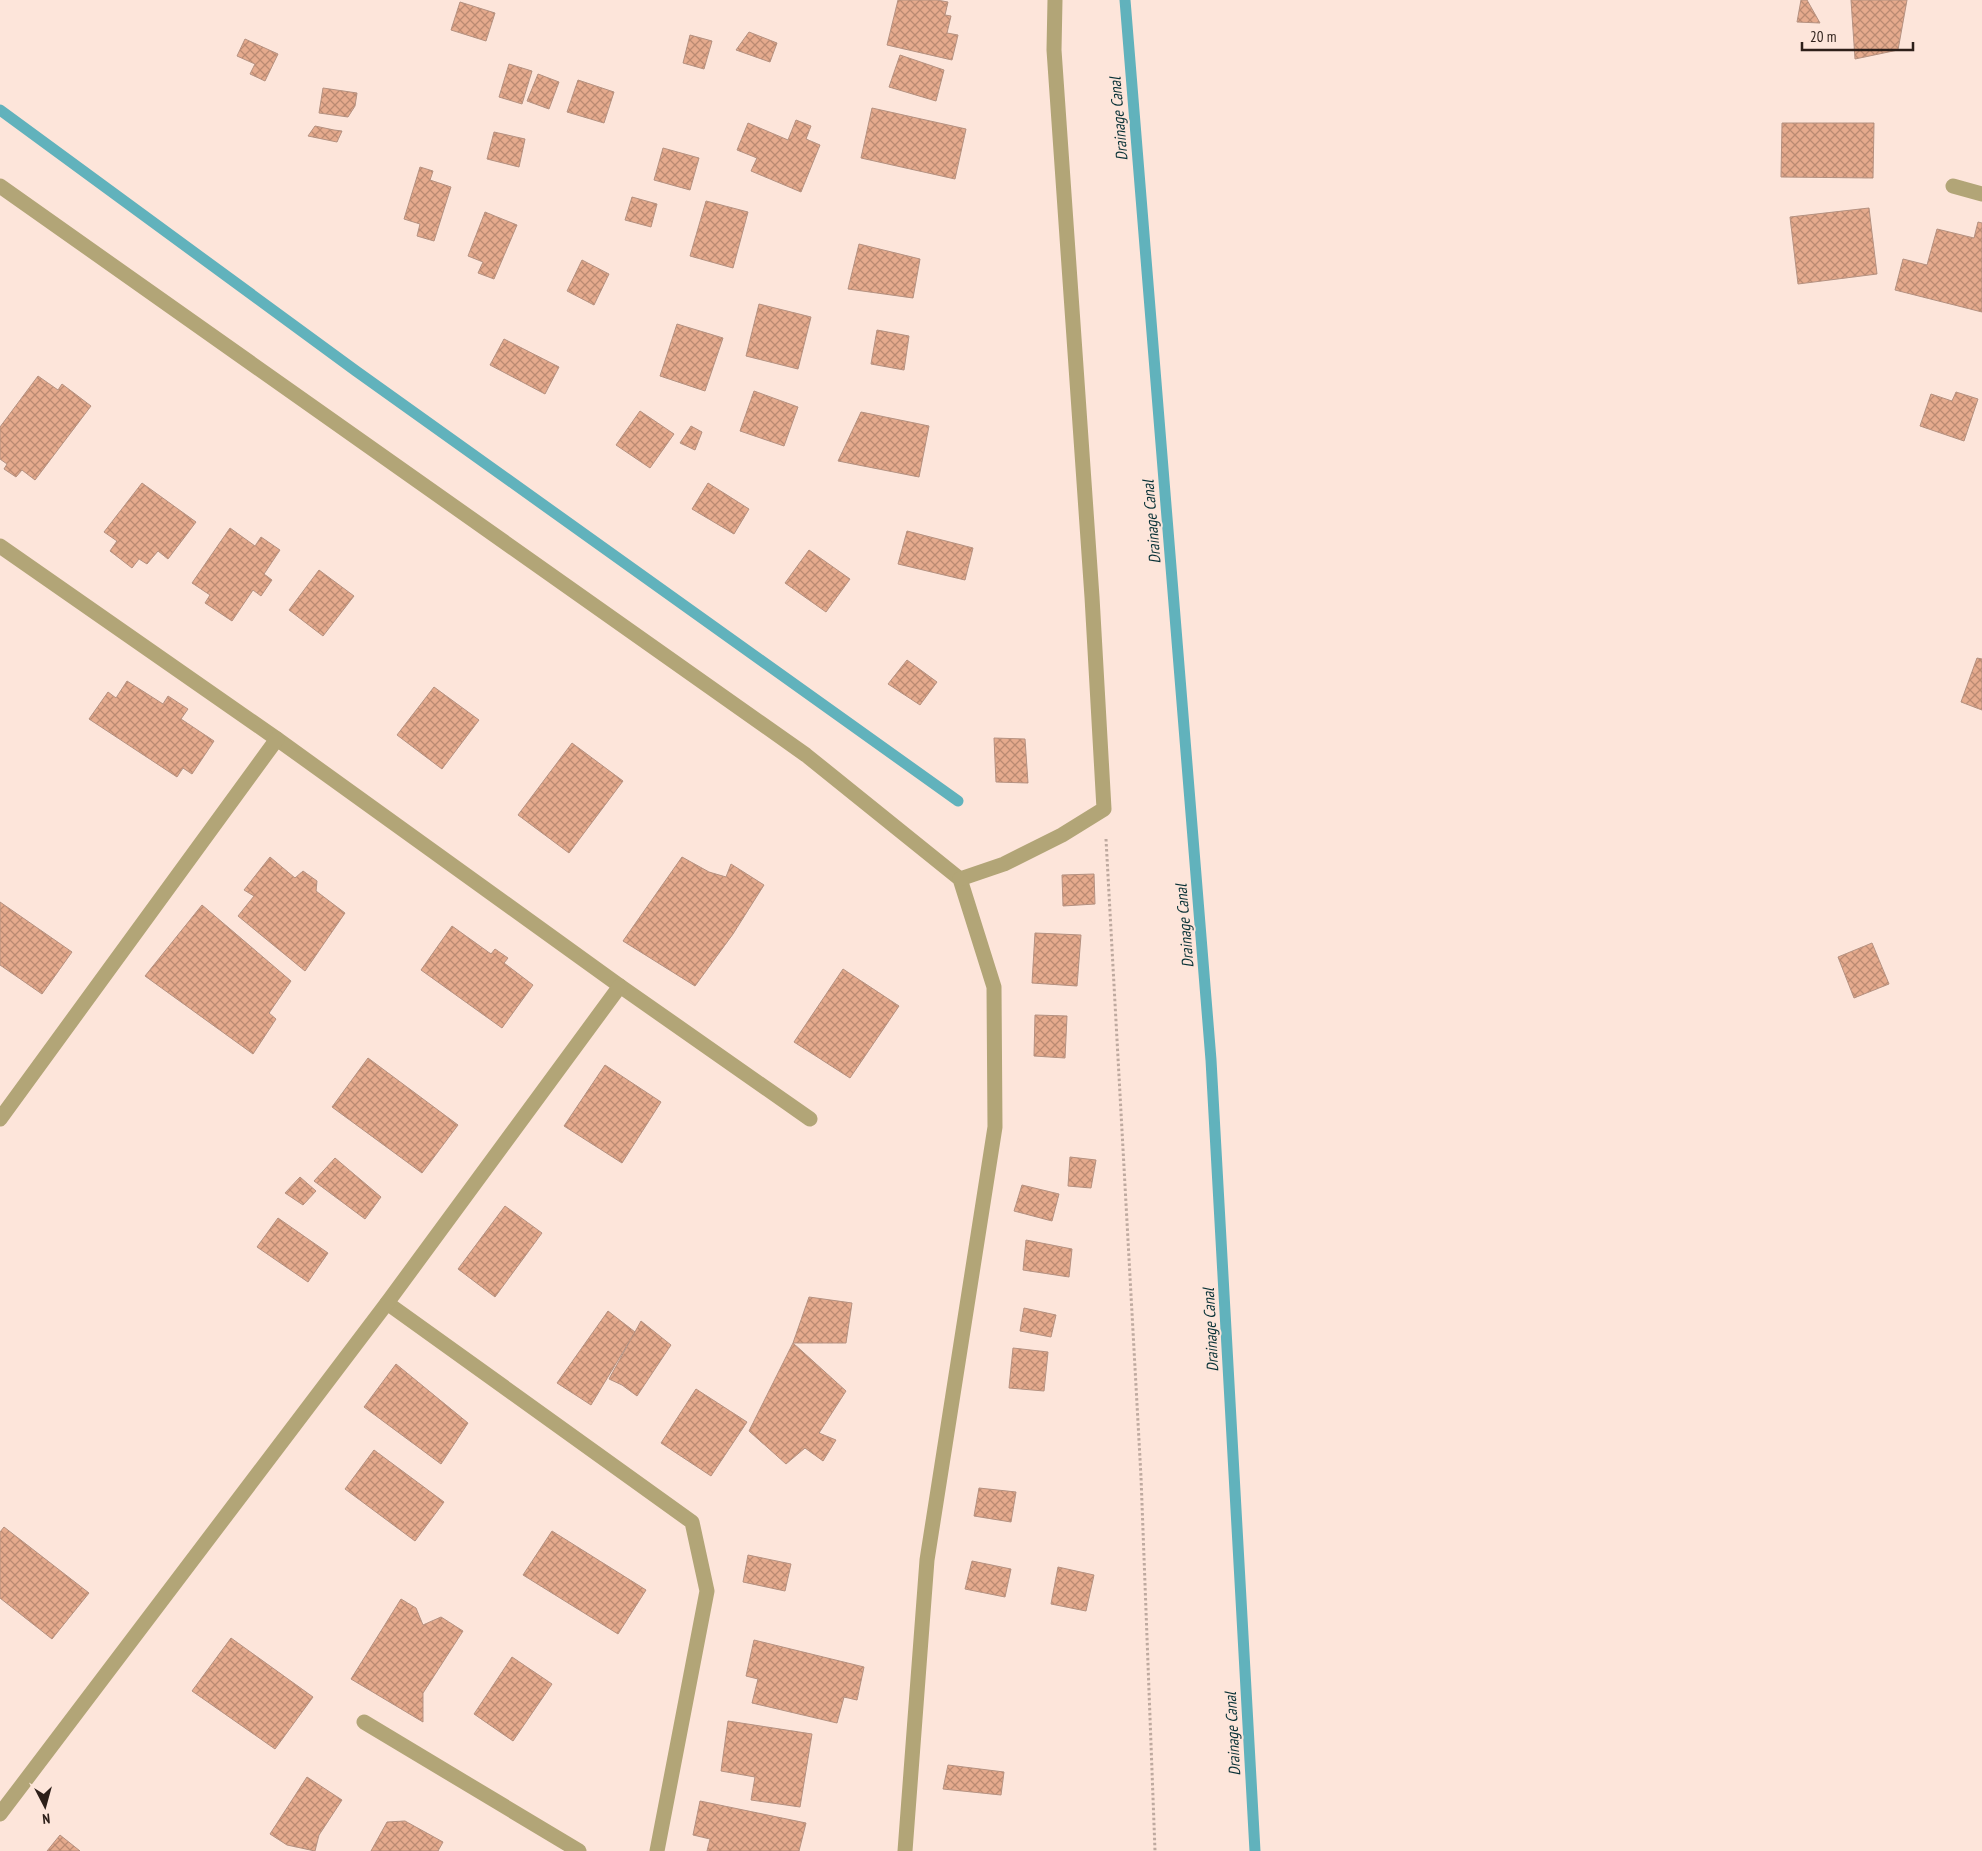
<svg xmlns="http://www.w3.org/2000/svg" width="1982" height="1851" viewBox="0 0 1982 1851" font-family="'PT Sans Narrow',sans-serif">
	<defs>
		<pattern id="building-cross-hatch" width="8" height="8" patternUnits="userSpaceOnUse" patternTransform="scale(1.25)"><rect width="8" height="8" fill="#e5aa8d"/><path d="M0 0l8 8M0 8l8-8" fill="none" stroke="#ba8a72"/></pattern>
	</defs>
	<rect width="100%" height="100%" fill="#fde5da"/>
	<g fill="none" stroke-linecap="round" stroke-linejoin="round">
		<g stroke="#61b2bc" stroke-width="11">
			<polyline points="1125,0 1211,1060 1255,1851"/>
			<polyline points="0,110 356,371 958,801"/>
		</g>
	</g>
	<g fill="url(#building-cross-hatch)" stroke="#b59180">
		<polygon points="898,0 937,0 948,2 945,15 951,16 947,33 958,35 952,60 887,45"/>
		<polygon points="1801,0 1807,0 1820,23 1797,22"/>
		<polygon points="1851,0 1907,0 1898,50 1855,59"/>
		<polygon points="460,2 495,13 486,41 451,30"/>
		<polygon points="749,32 777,43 770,62 736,50"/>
		<polygon points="690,35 712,41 704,69 683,63"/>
		<polygon points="245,39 278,54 265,81 250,74 255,64 237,56"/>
		<polygon points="900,55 944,70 936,101 889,87"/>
		<polygon points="509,64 532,71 522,104 499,97"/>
		<polygon points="538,74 559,82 549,109 527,101"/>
		<polygon points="578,80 614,92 604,123 567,112"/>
		<polygon points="323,88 357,93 355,106 348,117 319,113"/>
		<polygon points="872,108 966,129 955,179 861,158"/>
		<polygon points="796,120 811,126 806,139 820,145 801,192 751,171 757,158 737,150 748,123 788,140"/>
		<polygon points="1782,123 1874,123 1873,178 1781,177"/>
		<polygon points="315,126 334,130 342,131 337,142 308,136"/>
		<polygon points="494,132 525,139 519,167 487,159"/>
		<polygon points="663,148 699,158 690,190 654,180"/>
		<polygon points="420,167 433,171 430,180 451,187 434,241 417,236 420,224 404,219"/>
		<polygon points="632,197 657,204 651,227 625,220"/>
		<polygon points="706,201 748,212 733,268 690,256"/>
		<polygon points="1869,208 1877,274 1798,284 1790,217"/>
		<polygon points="485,212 517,225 494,279 478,273 483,262 468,256"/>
		<polygon points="1978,222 1982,223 1982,312 1895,290 1903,259 1927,265 1937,229 1974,238"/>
		<polygon points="859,244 920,259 913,298 848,289"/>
		<polygon points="582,260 609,274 594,305 567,291"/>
		<polygon points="759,304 811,317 798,369 746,356"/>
		<polygon points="677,324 723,338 705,391 660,376"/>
		<polygon points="877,330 909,336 904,370 871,364"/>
		<polygon points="504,339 559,367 545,394 490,365"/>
		<polygon points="38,376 58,390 62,384 91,406 35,480 22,470 16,477 4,469 7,464 0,459 0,427"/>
		<polygon points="754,391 798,407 784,446 740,431"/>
		<polygon points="1956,392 1978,399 1964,441 1920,426 1931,394 1952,401"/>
		<polygon points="640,411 674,434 650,468 616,445"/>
		<polygon points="861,412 929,426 919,477 838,461"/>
		<polygon points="691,426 702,432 695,450 680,443"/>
		<polygon points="142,483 196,522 168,559 158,551 147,564 139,559 132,568 110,551 117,541 104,532"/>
		<polygon points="708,483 749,509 734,534 692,509"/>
		<polygon points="230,528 255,546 261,537 280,550 264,574 272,580 261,596 253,590 232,621 205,603 210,595 192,583"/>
		<polygon points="907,531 973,548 965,580 898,564"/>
		<polygon points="809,550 850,579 826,612 785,583"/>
		<polygon points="319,570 354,596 323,636 289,610"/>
		<polygon points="1977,658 1982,659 1982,710 1961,702"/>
		<polygon points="907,660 937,682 920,705 888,684"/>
		<polygon points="127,681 163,704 168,696 188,709 181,719 214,741 192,774 183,768 177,777 89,719 108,692 116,698"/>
		<polygon points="434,687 479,720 442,769 397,735"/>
		<polygon points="994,738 1025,739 1028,783 996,782"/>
		<polygon points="572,743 623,781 569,853 518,815"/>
		<polygon points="270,857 295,878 303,871 317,881 316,891 345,913 305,971 238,916 254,896 244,890"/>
		<polygon points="682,857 709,872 726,877 731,864 764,885 733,934 695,986 623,941"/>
		<polygon points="1094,874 1095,904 1063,906 1062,875"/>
		<polygon points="0,902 72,952 42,994 0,965"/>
		<polygon points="202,905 291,981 269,1013 276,1019 253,1054 145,976"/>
		<polygon points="452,926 491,954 495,949 508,958 504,963 533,985 502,1028 421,970"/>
		<polygon points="1035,933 1081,935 1077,986 1032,983"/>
		<polygon points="1872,943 1889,984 1854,998 1838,957"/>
		<polygon points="843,969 899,1006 850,1078 794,1042"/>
		<polygon points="1035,1015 1067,1016 1065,1058 1034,1056"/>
		<polygon points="368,1058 458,1125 422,1173 332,1107"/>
		<polygon points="605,1065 661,1102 622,1163 564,1126"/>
		<polygon points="1070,1157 1096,1160 1091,1188 1068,1186"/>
		<polygon points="335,1158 381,1197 365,1219 314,1181"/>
		<polygon points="300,1177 316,1191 303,1205 285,1193"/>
		<polygon points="1022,1185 1059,1194 1052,1221 1014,1211"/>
		<polygon points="505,1206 542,1233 495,1297 458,1269"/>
		<polygon points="278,1218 328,1253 308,1282 257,1247"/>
		<polygon points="1026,1240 1072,1249 1069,1277 1023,1270"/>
		<polygon points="809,1297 852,1303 846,1343 793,1343"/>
		<polygon points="1024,1308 1056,1315 1051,1337 1020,1331"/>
		<polygon points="608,1311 635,1332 591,1405 557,1383"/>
		<polygon points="641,1321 671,1345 637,1396 622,1385 609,1379"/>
		<polygon points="793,1343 846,1391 819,1433 836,1440 823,1461 805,1448 786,1464 749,1431"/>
		<polygon points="1013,1348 1048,1352 1044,1391 1009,1388"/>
		<polygon points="396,1364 468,1423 441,1464 364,1407"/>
		<polygon points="696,1389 747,1422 711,1476 661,1443"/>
		<polygon points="374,1450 444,1502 415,1541 345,1489"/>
		<polygon points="979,1488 1016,1492 1011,1522 974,1516"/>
		<polygon points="4,1527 89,1593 52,1639 0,1598 0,1532"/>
		<polygon points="552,1531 646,1590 618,1634 523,1575"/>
		<polygon points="748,1555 791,1564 785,1591 743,1582"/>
		<polygon points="972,1561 1011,1569 1005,1597 965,1589"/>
		<polygon points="1058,1567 1094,1575 1086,1611 1051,1604"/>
		<polygon points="401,1599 416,1608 423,1625 441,1617 463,1631 423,1693 423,1722 351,1679"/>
		<polygon points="231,1638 313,1697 275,1749 192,1691"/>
		<polygon points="754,1640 864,1667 857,1700 844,1697 837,1723 752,1703 758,1679 746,1676"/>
		<polygon points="512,1657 552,1684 513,1741 474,1714"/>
		<polygon points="728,1721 812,1734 800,1807 751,1800 755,1777 721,1771"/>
		<polygon points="948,1765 1004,1772 1001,1795 943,1789"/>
		<polygon points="307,1777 342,1800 319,1835 315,1851 287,1845 270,1834"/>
		<polygon points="700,1801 806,1823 799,1851 707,1851 710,1839 693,1835"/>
		<polygon points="405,1821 443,1842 438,1851 371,1851 387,1822"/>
		<polygon points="60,1835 80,1851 47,1851"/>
	</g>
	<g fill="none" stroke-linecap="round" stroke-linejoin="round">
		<polyline stroke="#bea99f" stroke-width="3" stroke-dasharray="2.5 2.5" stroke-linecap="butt" points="1106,839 1141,1477 1155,1851"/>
		<polyline stroke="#b2a577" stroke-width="15" points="1953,186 1982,194"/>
		<g stroke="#b2a577" stroke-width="15">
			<polyline points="0,186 806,755 960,879 994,987 995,1127 927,1560 905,1851"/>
			<polyline points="0,546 277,739 620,986 810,1119"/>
			<polyline points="960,879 1004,864 1062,835 1104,809 1092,597 1054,50 1055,0"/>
			<polyline points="0,1119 277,739"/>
			<polyline points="387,1303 692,1522 707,1591 657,1851"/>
			<polyline points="364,1722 579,1851"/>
			<polyline points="0,1814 387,1303 620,986"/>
		</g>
	</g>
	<g text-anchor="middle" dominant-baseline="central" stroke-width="4" stroke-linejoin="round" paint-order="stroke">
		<g font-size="16" font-style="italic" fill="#083136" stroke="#fde5da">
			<text transform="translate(1118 119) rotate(-95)">Drainage Canal</text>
			<text transform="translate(1151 522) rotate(-95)">Drainage Canal</text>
			<text transform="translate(1184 926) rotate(-95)">Drainage Canal</text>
			<text transform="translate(1210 1330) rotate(-93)">Drainage Canal</text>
			<text transform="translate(1232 1734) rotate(-93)">Drainage Canal</text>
		</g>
	</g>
	<g transform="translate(45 1806) rotate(174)" stroke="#fde5da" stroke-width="4" paint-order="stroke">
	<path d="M0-4L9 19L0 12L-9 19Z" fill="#2d1f19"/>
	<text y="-8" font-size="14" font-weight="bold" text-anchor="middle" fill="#2d1f19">N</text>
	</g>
	<path d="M1802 42v8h111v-8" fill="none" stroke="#2d1f19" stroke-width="2.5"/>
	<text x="1810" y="42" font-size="15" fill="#2d1f19" stroke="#fde5da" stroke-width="4" paint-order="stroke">20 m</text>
</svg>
